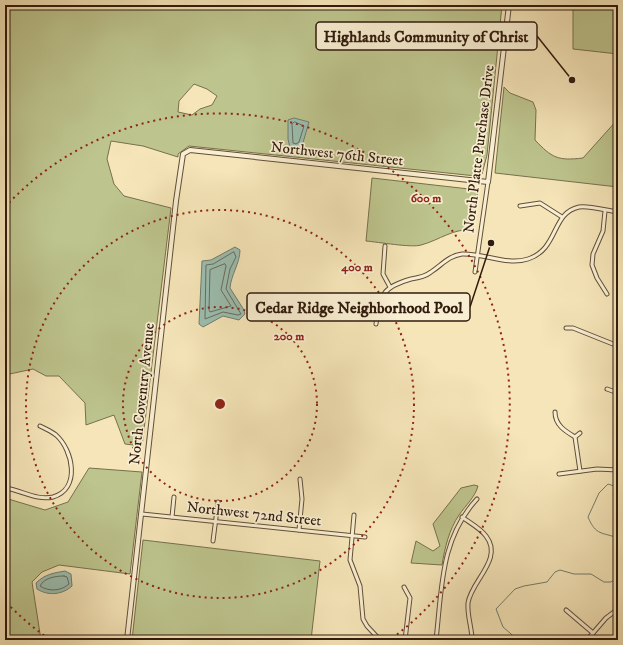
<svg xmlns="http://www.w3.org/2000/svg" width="623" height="645" viewBox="0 0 623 645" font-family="'IM FELL DW Pica',serif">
	<rect width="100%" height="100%" fill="#f5e5b8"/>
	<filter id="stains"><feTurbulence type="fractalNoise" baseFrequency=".005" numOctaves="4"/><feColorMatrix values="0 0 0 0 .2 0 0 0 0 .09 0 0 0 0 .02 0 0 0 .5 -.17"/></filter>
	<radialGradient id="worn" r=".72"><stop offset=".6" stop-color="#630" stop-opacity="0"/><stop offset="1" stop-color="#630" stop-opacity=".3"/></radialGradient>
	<g fill="#bdc48d" stroke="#77704e" fill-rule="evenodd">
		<path d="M 5,5 L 331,5 L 338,8 L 341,5 L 502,5 L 487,155 L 482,174 L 476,176 L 189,146 L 178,154 L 178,157 L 143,146 L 111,141 L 107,159 L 114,184 L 124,196 L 171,208 L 142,446 L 125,444 L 114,415 L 86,425 L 85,403 L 59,376 L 46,376 L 33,369 L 5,375 ZM 194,84 L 207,89 L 217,96 L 212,105 L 200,109 L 192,115 L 178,112 L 179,101 Z"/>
		<polygon points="573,5 618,5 618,54 573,49"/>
		<path d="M 504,87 L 510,93 L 533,102 L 536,110 L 535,140 C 552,158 558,161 583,158 L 618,119 L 618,187 L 495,173 Z"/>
		<path d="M 372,178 L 478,190 L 473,230 C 453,228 440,240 421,245 C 412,248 378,242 366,241 Z"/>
		<polygon points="89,468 142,472 130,574 59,565 42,572 32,582 41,640 5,640 5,498 45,510 68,502"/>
		<path d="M 474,485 L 478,486 C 475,497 466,505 459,515 C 449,530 445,547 442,565 L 411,563 L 416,541 L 433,551 L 440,546 L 433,524 L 461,488 Z"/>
		<polygon points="143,540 320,561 311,640 132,640"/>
	</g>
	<g fill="#9cbfb1" stroke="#717d70">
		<polygon points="294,118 309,122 302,146 296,148 290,148 288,139 288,120"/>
		<path d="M 235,247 L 240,250 C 240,263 231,275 230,288 L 244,310 L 245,314 L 239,320 L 223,316 L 203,327 L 199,324 L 202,261 L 211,260 Z"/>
		<path d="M 65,571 L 71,574 L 72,586 C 62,595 48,596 37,589 L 36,583 C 45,574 54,573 65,571 Z"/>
	</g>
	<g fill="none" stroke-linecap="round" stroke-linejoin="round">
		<g stroke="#666d60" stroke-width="1">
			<polygon points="295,122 304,126 299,142 296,144 293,143 292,124"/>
			<polygon points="234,252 236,257 230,269 226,289 241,314 238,315 223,312 205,319 206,265 213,264"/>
			<polygon points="225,264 226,266 221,290 231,306 210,312 209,310 210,270"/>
			<path d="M 64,576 L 67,577 L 69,584 C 61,591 49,592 40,586 C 44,578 55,576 64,576 Z"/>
		</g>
		<g stroke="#717d70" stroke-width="1">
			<path d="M 618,492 L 614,486 L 608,484 L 599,493 L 588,517 C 596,536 602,532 618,538"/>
			<polyline points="518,640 503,627 496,609 515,589 524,586 547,582 555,572 560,570 574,574 591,574 604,582 611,582 615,579 618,570"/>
		</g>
		<defs>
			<g id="minor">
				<polyline points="520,206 540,203 562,217"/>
				<polyline points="605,211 603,231 593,254 592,265 597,278 607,294"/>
				<polyline points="385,246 383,274 390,287"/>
				<polyline points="475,272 488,182"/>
				<path d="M 376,324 C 380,295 382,287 411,279 C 418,278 426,276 431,272 C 442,265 448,256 462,254 C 484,253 507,266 528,259 C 559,249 551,213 579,207 C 588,205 608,211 618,212"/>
				<polyline points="566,328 573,328 618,346"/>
				<polyline points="607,389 618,393"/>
				<path d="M 555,412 C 555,425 565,431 575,437 L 580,471"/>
				<polyline points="575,437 580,433"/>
				<polyline points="559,474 597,469 618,470"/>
				<path d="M 5,488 C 21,490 37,501 53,497 C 81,489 73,450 56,435 C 51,431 46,429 40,426"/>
				<polyline points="142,514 365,537"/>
				<polyline points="354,515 350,560 360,586 363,619 367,626 380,640"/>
				<polyline points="172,517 174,497"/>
				<path d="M 462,517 C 470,523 480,528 486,536 C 504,559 471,581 468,603 C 467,616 472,628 472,640"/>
				<polyline points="299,530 302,499 300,479"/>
				<polyline points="213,541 218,502"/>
				<polyline points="404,587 410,598 405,640"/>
				<polyline points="566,610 593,633"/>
				<path d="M 436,640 C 442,589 440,539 477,499"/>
				<polyline points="587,640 606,618 618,609"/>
			</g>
			<polyline id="tertiary" points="127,640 176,201 183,154 190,150 488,182 509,5"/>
		</defs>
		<use href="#minor" stroke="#624e38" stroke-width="5"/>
		<use href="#tertiary" stroke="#624e38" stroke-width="6"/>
		<use href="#minor" stroke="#f8eed1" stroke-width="3"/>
		<use href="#tertiary" stroke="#f8eed1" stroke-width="4"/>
	</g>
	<g fill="none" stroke="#8f2418" stroke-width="2" stroke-dasharray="2 4">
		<circle cx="220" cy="404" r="97"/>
		<circle cx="220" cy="404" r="194"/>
		<path d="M49 639A291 291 0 0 1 5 601M5 207A291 291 0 1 1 391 639"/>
	</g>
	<g text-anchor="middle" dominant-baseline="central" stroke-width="3.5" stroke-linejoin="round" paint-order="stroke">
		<g font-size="15" fill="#311b0e" stroke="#f8eed1">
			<text transform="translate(479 149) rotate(-83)">North Platte Purchase Drive</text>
			<text transform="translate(337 154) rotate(6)">Northwest 76th Street</text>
			<text transform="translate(142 394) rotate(-84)">North Coventry Avenue</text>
			<text transform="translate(254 514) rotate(6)">Northwest 72nd Street</text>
		</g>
	</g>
	<circle cx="220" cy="404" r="6" fill="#8f2418" stroke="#f8eed1" stroke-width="2"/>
	<g font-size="12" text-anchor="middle" font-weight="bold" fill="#8f2418" stroke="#f8eed1" stroke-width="3.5" stroke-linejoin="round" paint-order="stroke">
		<text x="426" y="202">600 m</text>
		<text x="357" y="271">400 m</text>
		<text x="289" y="340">200 m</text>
	</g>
	<path fill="none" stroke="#311b0e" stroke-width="1.5" d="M572 80L537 36M491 243L470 307"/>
	<g fill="#311b0e" stroke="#f8eed1" stroke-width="1.5">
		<circle cx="572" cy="80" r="4"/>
		<circle cx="491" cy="243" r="4"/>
	</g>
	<g fill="#f8eed1" stroke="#311b0e" stroke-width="1.5">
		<rect x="316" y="22" width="221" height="28" rx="4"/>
		<rect x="247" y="293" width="223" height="28" rx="4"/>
	</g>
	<g font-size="16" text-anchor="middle" font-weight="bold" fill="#311b0e">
		<text x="426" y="42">Highlands Community of Christ</text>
		<text x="359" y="313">Cedar Ridge Neighborhood Pool</text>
	</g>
	<rect width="623" height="645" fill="none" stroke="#f5e5b8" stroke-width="20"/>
	<rect x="6" y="6" width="611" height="633" fill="none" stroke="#311b0e" stroke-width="2"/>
	<rect x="10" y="10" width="603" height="625" fill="none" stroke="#311b0e"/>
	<rect width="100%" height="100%" filter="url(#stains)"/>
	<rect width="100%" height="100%" fill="url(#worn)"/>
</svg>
